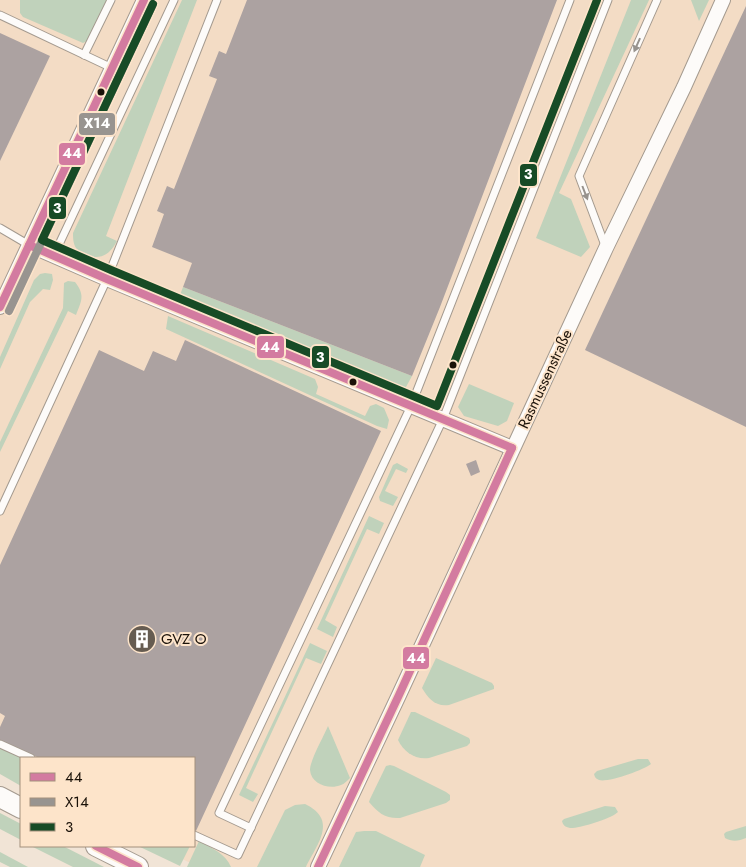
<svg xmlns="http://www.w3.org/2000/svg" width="746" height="867" viewBox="0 0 746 867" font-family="Jost,sans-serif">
	<rect width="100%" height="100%" fill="#f1e4d6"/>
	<polygon fill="#f3dcc5" points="0,0 746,0 746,867 198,867 157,846 194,846 194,758 21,758 0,764"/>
	<g fill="#c0d2bb">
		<polygon points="20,0 107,0 87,41 83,43 23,17 20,13"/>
		<path d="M 182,0 L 197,0 L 106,236 L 117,241 C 111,253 101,261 87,255 C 75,250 73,246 73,233 Z"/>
		<polygon points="631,0 649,0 559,193 571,199 590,247 581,257 536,238"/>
		<polygon points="691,0 709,0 699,21"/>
		<polygon points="45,273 52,274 53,280 50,290 43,289 30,302 0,369 0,357 34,280 40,274"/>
		<path d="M 68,281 L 75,282 C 85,295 82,300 76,315 L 68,311 L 0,452 L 0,442 L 63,308 L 64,283 Z"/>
		<polygon points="183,287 412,376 406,387 396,391 180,295"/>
		<polygon points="168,316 315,379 318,387 316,394 365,416 370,406 376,404 384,408 389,420 387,429 377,426 166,329"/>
		<polygon points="469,384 514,403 507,421 498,426 464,416 458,407"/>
		<polygon points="397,463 408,469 406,473 396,469 385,491 398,497 393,506 380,501 379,497 393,465"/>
		<polygon points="369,516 384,523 379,534 367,529 325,620 337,627 333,637 317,629"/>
		<polygon points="310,643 327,651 321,664 306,658 246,788 258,794 253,802 239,795"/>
		<path d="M 436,658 L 492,683 L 494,686 L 494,689 L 449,705 C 435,707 428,698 422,688 Z"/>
		<path d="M 411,712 L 415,712 L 469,738 L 470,740 L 470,743 L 467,746 L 429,758 C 415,760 404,752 398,740 Z"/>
		<path d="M 328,726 L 350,778 C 347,781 344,784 341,785 C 329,790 311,784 310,770 C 310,760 324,736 328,726 Z"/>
		<polygon points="0,747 24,758 21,758 21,786 0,774"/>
		<path d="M 638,759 L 648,759 L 651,764 C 644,770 607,783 599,780 C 595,778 595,777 594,774 L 597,771 Z"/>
		<path d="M 390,765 L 394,766 L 446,792 L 450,795 L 450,800 L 446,803 L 400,818 C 386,819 378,813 369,802 L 370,799 L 386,766 Z"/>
		<path d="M 305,804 C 338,820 318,843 306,867 L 257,867 L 285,810 L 295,805 Z"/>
		<path d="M 605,806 L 615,807 L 618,812 C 616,813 615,815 612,816 C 605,820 577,829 570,828 C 565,827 563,825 562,821 L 564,819 Z"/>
		<polygon points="0,813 21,824 21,840 0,829"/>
		<path d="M 746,826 L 746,838 C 739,841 732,842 725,838 L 724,834 L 726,832 Z"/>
		<polygon points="364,831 376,831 425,855 420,867 339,867 356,832"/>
		<path d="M 199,841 C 212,848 226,854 231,867 L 187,867 Z"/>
		<polygon points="31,846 63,846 104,867 73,867"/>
		<polygon points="138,846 190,846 180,866"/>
		<polygon points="0,852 28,867 10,867 0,862"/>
	</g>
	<g fill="#aca2a1">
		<polygon points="247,0 557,0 440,307 412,376 183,287 192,263 152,247 164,214 157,211 167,186 174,189 217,79 209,76 219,51 226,54"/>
		<polygon points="746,6 746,427 585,350"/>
		<polygon points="0,33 50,56 0,161"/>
		<polygon points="185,340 381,431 196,831 194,830 194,758 39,758 0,740 0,727 5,716 0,713 0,565 99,350 144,371 153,351 176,361"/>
		<polygon points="476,460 480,472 471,476 466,464"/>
	</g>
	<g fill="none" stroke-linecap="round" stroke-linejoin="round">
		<defs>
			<g id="lane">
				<polyline points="0,15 112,68"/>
				<polyline points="84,55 111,0"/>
				<polyline points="0,228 29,245"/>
				<polyline points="606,248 579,176 657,0"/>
				<polyline points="54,255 174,0"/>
				<polyline points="0,511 107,279 217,0"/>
				<polyline points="0,744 31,758"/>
				<polyline points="251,828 219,813 411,406 570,0"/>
				<polyline points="194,835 238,855 443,419 608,0"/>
			</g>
			<g id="street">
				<polyline points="29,245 107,279 512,448"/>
				<polyline points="0,307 144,0"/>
				<polyline points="318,867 399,695 606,248 684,87 723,0"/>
			</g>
			<g id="secondary">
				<polyline points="0,797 21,808"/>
				<polyline points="96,846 138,867"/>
			</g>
		</defs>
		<use href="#lane" stroke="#a49a8f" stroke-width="9"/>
		<use href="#street" stroke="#a49a8f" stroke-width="16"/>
		<use href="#secondary" stroke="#a49a8f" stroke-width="22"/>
		<use href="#lane" stroke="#fdfbf9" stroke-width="7"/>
		<use href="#street" stroke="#fdfbf9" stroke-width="14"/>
		<use href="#secondary" stroke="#fdfbf9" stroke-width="20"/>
		<defs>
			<g id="bus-1">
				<polyline points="29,245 107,279 512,448"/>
				<polyline points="0,307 144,0"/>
				<polyline points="96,846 138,867"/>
				<polyline points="318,867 399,695 512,448"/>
			</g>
			<polyline id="bus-2" points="9,311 153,4"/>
			<polyline id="bus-3" points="153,4 42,240 111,270 437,406 597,0"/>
		</defs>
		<use href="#bus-1" stroke="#fde4ca" stroke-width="11"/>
		<use href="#bus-2" stroke="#fde4ca" stroke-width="11"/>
		<use href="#bus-3" stroke="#fde4ca" stroke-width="11"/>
		<use href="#bus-1" stroke="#d37ba0" stroke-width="8"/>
		<use href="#bus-2" stroke="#989490" stroke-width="8"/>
		<use href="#bus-3" stroke="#174b26" stroke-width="8"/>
	</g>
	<defs><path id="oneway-solid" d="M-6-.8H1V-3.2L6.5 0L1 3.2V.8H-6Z" transform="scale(1.25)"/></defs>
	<g fill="#97928d">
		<use href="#oneway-solid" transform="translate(637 45) rotate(114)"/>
		<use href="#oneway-solid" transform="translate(585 193) rotate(69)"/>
	</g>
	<defs>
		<symbol id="building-disc" viewBox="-11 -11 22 22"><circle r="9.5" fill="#665c51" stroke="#fde4ca"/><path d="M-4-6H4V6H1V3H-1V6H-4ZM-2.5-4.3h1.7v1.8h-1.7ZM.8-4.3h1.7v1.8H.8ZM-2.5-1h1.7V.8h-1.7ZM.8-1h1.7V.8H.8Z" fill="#fff"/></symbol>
	</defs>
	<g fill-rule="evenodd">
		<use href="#building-disc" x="126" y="623" width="32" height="32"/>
	</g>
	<g fill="#1b1209" stroke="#fde4ca" stroke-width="2">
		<circle cx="101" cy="92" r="4.5"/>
		<circle cx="453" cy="365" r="4.5"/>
		<circle cx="353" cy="382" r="4.5"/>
	</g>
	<g text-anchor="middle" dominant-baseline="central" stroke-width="4" stroke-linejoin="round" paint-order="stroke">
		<g font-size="15" fill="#1b1209" stroke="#fde4ca">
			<text transform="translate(545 379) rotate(-65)">Rasmussenstraße</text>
		</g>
		<g font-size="15" fill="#1b1209" stroke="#fde4ca" text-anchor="start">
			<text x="161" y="639">GVZ O</text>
		</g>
	</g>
	<g stroke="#fde4ca" stroke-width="2">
		<rect x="78" y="112" width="38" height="24" rx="5" fill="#989490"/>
		<rect x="58" y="142" width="28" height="24" rx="5" fill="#d37ba0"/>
		<rect x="519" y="163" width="19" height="24" rx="5" fill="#174b26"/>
		<rect x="48" y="196" width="19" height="24" rx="5" fill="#174b26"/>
		<rect x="256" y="335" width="29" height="24" rx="5" fill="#d37ba0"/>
		<rect x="311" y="345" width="19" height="24" rx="5" fill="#174b26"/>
		<rect x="402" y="646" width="28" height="24" rx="5" fill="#d37ba0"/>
	</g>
	<g font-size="14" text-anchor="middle" font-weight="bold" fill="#fff">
		<text x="97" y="128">X14</text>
		<text x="72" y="158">44</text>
		<text x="528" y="179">3</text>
		<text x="57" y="213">3</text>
		<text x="270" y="352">44</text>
		<text x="320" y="362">3</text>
		<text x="416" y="663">44</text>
	</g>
	<rect x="20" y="757" width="175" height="90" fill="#fde4ca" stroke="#a3907d"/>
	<rect x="30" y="773" width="25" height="8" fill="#d37ba0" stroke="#a3907d"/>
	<text x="65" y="782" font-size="15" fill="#1b1209">44</text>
	<rect x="30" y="798" width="25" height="8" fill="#989490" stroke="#a3907d"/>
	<text x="65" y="807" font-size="15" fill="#1b1209">X14</text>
	<rect x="30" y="823" width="25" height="8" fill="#174b26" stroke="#a3907d"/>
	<text x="65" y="832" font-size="15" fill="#1b1209">3</text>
</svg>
